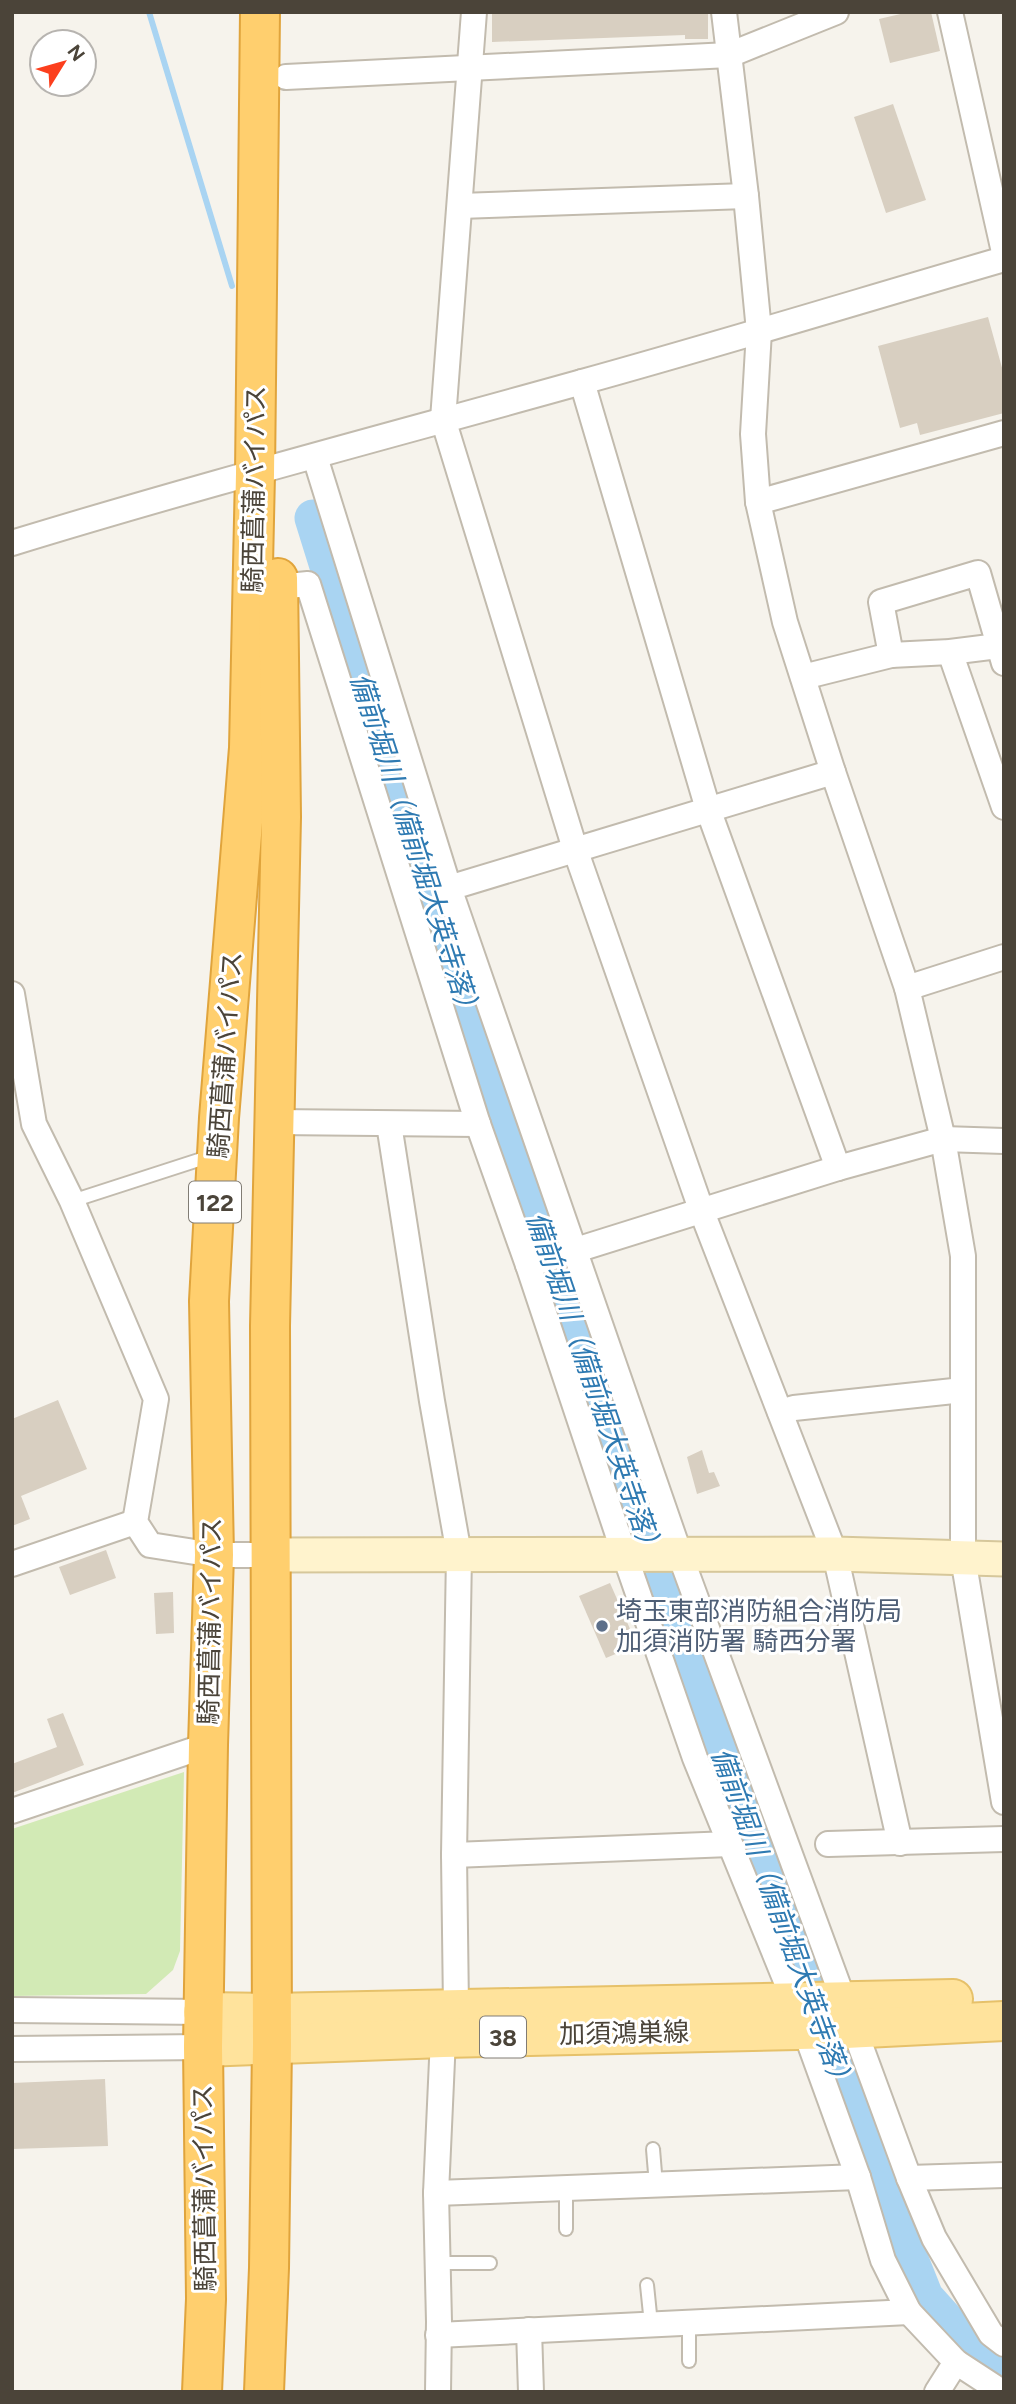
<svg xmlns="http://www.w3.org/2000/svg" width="1016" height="2404" viewBox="0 0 1016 2404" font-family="Figtree,'Noto Sans JP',sans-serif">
	<rect width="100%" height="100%" fill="#f6f3ec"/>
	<polygon fill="#d2eab5" points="184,1772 180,1951 173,1970 146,1994 12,1996 12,1829"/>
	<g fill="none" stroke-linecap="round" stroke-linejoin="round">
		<polyline stroke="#a9d4f2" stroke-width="6" points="149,12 232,286"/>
		<polyline stroke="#a9d4f2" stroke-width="37" points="313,518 439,923 609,1432 750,1819 847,2101 925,2297 980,2358 1004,2374"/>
	</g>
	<g fill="#d8cfc1">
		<polygon points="492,12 708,12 708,39 685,39 685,35 492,42"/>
		<polygon points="909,12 931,12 940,51 890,63 879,19"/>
		<polygon points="893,104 926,200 886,213 854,117"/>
		<polygon points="988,317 1004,375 1004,413 920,435 917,423 900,428 878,346"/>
		<polygon points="58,1400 87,1469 21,1496 30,1519 12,1526 12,1419"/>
		<polygon points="702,1450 709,1473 714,1472 720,1486 697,1494 687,1457"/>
		<polygon points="106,1550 116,1578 70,1595 59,1567"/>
		<polygon points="610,1583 637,1645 606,1658 579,1596"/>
		<polygon points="173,1592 174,1633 156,1634 154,1593"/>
		<polygon points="63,1713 84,1765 12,1793 12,1764 57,1747 47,1719"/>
		<polygon points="105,2079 108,2146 12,2149 12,2083"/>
	</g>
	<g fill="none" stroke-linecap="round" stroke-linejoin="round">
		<defs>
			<g id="lane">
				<polyline points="72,1201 211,1156"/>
				<polyline points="653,2149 656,2185"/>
				<polyline points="566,2229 566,2188"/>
				<polyline points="438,2263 490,2263"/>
				<polyline points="647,2285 651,2324"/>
				<polyline points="689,2322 689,2361"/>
			</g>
			<g id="street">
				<polyline points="474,12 443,419 575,849 702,1212 835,1554 900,1843"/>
				<polyline points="724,12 746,196 759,331 753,434 758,502 785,622 833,772 907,988 943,1139 963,1256 963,1558 1004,1802"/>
				<polyline points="950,12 1004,252"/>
				<polyline points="286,77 729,55 836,12"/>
				<polyline points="460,206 746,196"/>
				<polyline points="582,382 708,809 838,1168"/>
				<polyline points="315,457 449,888"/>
				<polyline points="758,502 1004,433"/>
				<path d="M 12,543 C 201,485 392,435 582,382 C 723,343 863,300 1004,259"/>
				<polyline points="278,587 308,584 478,1124 528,1265 625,1556 695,1758 795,2003 858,2177 883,2260 909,2312 956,2362 1002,2392"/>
				<polyline points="998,646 950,652 891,655 881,602 978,573 1004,663"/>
				<polyline points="950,652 1004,807"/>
				<polyline points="803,677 891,655"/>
				<polyline points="833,772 449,888 680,1555 909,2178 934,2238 991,2334 1004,2344"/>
				<polyline points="907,988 1004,957"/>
				<polyline points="12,994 34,1124 72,1201 156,1399 135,1522 150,1545 214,1555 270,1555"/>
				<polyline points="275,1122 478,1124"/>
				<polyline points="389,1124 432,1401 459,1554 454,1855 456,2008"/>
				<polyline points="528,1265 838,1168 943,1139 1004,1141"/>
				<polyline points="780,1412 794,1408 963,1390"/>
				<polyline points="12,1564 135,1522"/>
				<polyline points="12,1811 208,1745"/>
				<polyline points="828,1844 1004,1839"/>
				<polyline points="454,1855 730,1844"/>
				<polyline points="12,2010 203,2012"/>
				<polyline points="12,2049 203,2047"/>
				<polyline points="909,2178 1004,2175"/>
				<polyline points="436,2193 858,2177"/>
				<polyline points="529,2330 531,2392"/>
				<polyline points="438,2335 909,2312"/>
				<polyline points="438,2392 439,2322 436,2193 443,2038"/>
				<polyline points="937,2392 956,2362"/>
			</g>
			<polyline id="secondary" points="270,1555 835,1554 1004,1559"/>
			<g id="primary">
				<polyline points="203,2012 272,2013 953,1999"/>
				<polyline points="203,2047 443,2038 845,2029 1004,2021"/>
			</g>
			<g id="highway">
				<polyline points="202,2392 206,2299 203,2047 208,1745 214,1555 209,1301 219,1118 249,748 255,474 260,12"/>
				<polyline points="264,2392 269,2268 272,2045 270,1326 281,817 278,578"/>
			</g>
		</defs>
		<use href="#lane" stroke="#c2bbae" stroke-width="16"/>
		<use href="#street" stroke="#c2bbae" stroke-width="28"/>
		<use href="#secondary" stroke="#d6c79b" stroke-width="37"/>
		<use href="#primary" stroke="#e6c16a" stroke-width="42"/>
		<use href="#highway" stroke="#e0a43c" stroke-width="42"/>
		<use href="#lane" stroke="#fff" stroke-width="12"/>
		<use href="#street" stroke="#fff" stroke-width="24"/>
		<use href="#secondary" stroke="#fff3cd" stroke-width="33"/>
		<use href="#primary" stroke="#ffe39c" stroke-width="38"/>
		<use href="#highway" stroke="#ffcf6e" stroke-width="38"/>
	</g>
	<circle fill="#5c6f8a" stroke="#fff" stroke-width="2.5" cx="602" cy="1626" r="7"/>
	<g text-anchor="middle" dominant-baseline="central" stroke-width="6" stroke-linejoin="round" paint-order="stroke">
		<g fill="#fff" stroke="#817c74" stroke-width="2">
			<rect x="189" y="1181.5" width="52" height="41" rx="5"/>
			<rect x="480" y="2016.5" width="46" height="41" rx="5"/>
		</g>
		<g font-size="24" font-weight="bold" fill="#4b4439">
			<text x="215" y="1202">122</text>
			<text x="503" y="2037">38</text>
		</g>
		<g font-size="26" fill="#4b4439" stroke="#fff">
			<text transform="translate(254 489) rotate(-89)">騎西菖蒲バイパス</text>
			<text transform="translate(225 1055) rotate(-86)">騎西菖蒲バイパス</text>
			<text transform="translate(210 1621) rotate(-89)">騎西菖蒲バイパス</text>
			<text transform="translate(624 2033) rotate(-1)">加須鴻巣線</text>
			<text transform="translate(204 2188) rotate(-91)">騎西菖蒲バイパス</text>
		</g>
		<g font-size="26" fill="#4e5e75" stroke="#fff" text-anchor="start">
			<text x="616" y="1611">埼玉東部消防組合消防局<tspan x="616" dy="30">加須消防署 騎西分署</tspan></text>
		</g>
		<g font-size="28" font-style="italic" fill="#2e7ab2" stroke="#fff">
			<text transform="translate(416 847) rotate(72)">備前堀川（備前堀大英寺落）</text>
			<text transform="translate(595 1385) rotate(71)">備前堀川（備前堀大英寺落）</text>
			<text transform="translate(783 1920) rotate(70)">備前堀川（備前堀大英寺落）</text>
		</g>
	</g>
	<rect width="1016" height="2404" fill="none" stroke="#4b4439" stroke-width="28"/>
	<g transform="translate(63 63) rotate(53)"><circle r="33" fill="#ffffff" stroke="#b7b4b0" stroke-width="2"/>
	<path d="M0-5L12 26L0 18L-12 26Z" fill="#fc3f1d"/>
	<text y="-10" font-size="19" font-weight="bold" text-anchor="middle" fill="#4b4439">N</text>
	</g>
</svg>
